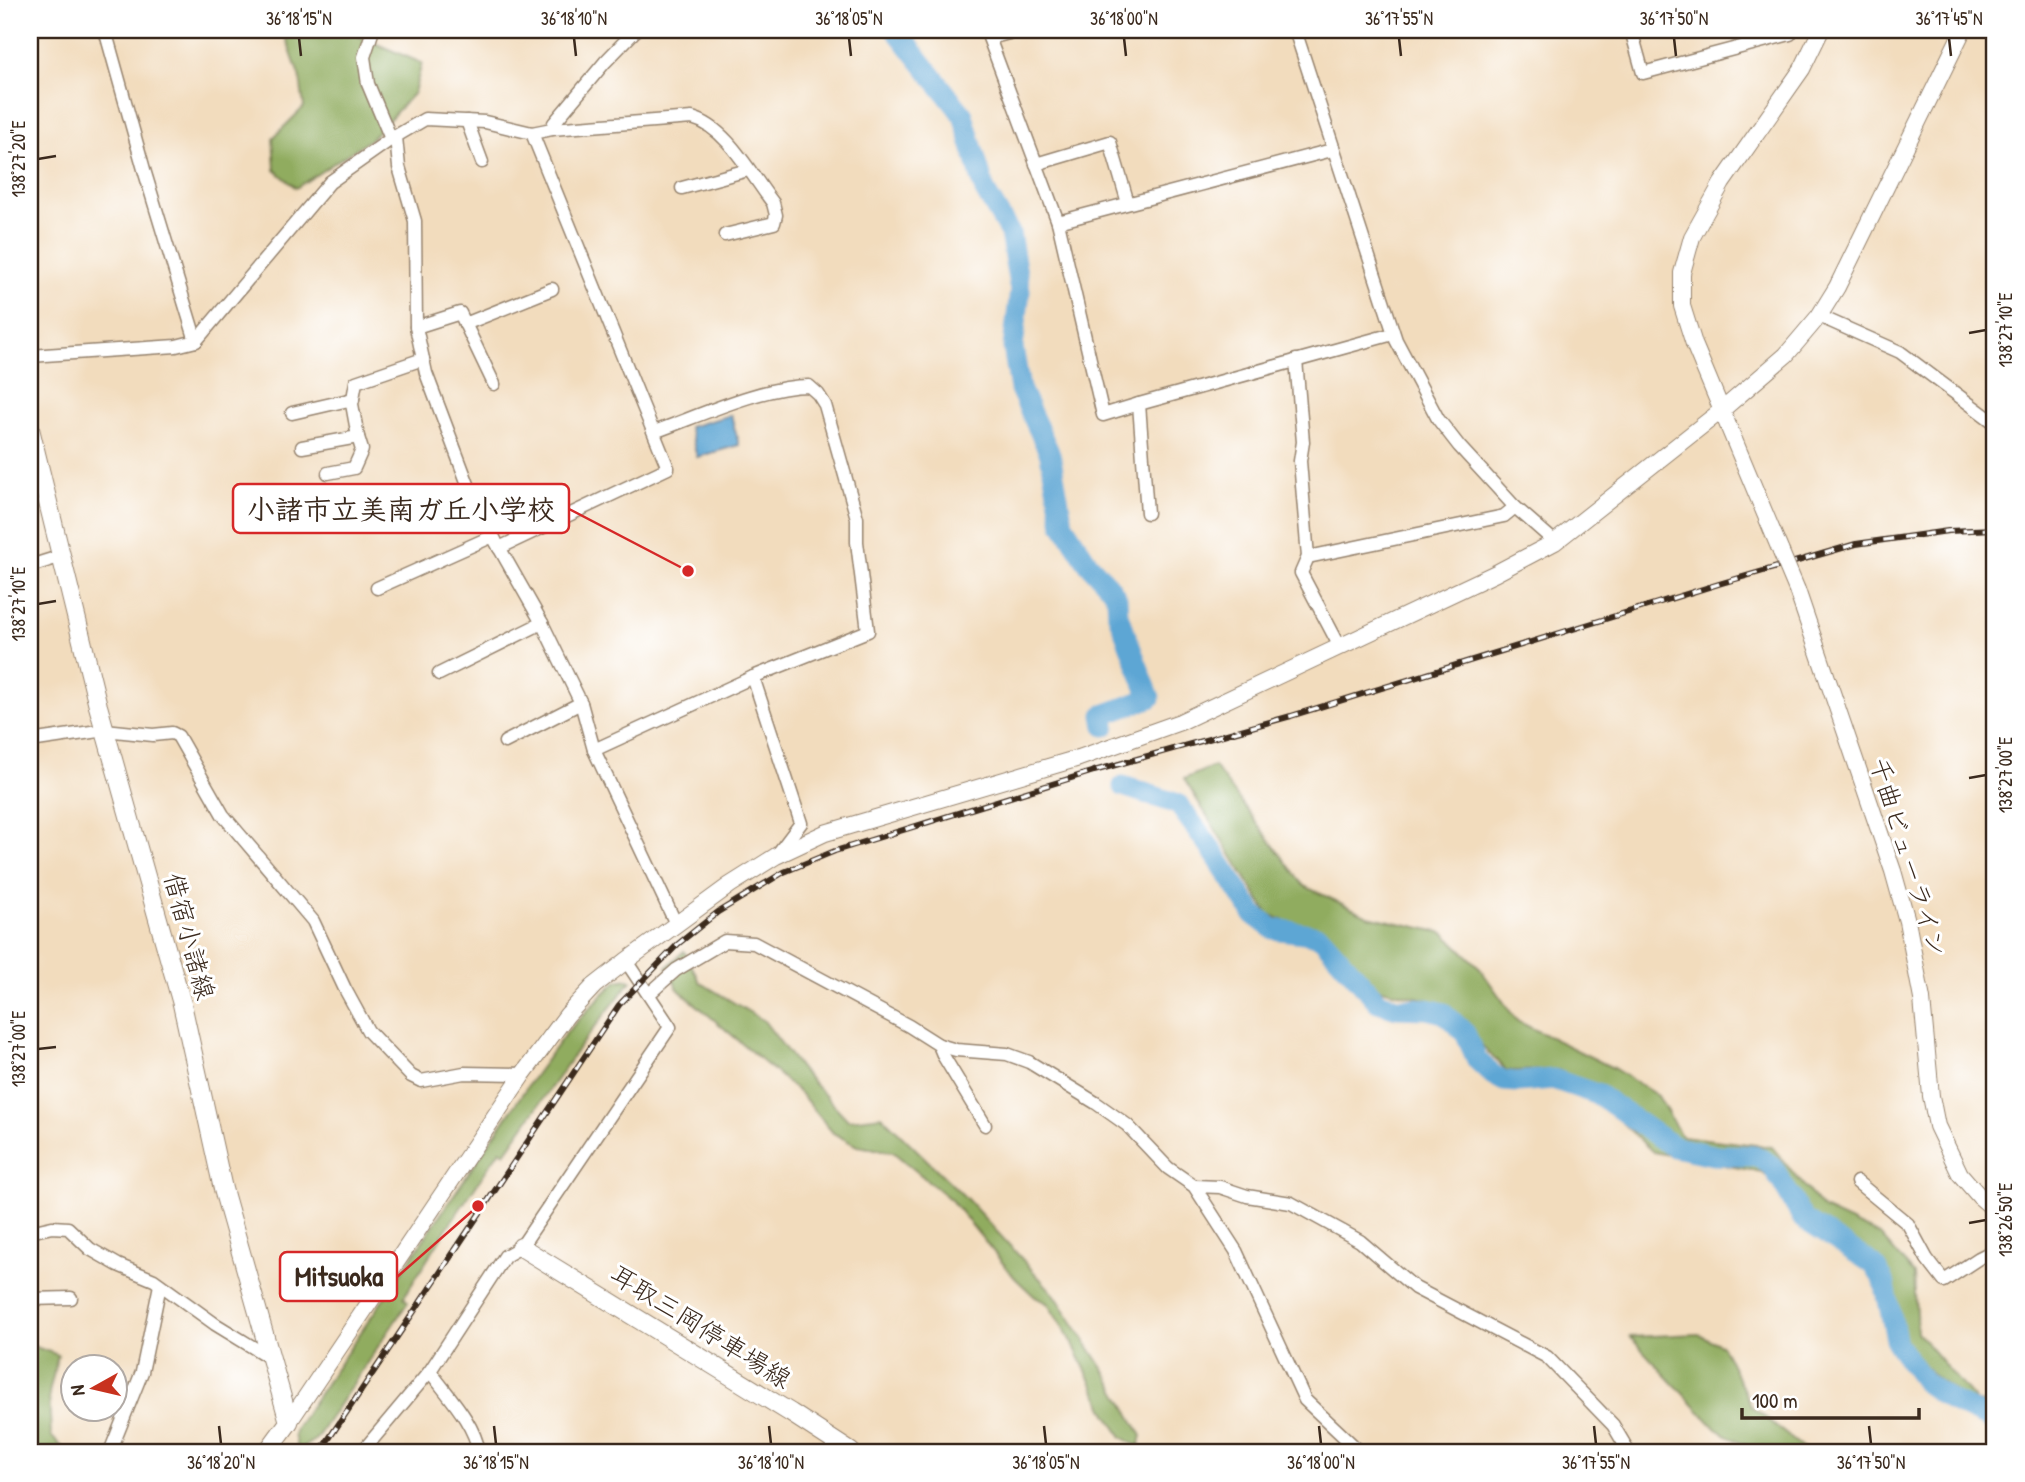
<svg xmlns="http://www.w3.org/2000/svg" width="2025" height="1482" viewBox="0 0 2025 1482" font-family="'Patrick Hand','Klee One',sans-serif">
	<rect width="100%" height="100%" fill="#fff"/>
	<filter id="ink" filterUnits="userSpaceOnUse"><feTurbulence type="fractalNoise" baseFrequency=".0143" numOctaves="2"/><feDisplacementMap in="SourceGraphic" scale="14" xChannelSelector="R" yChannelSelector="G"/><feConvolveMatrix kernelMatrix="1 2 1 2 8 2 1 2 1" color-interpolation-filters="sRGB"/></filter>
	<filter id="wash" filterUnits="userSpaceOnUse"><feTurbulence type="fractalNoise" baseFrequency=".00686" numOctaves="4" result="noise"/><feDisplacementMap in="SourceGraphic" scale="28" xChannelSelector="R" yChannelSelector="G"/><feGaussianBlur stdDeviation="1.57" result="paint"/><feColorMatrix in="noise" values="0 0 0 0 0 0 0 0 0 0 0 0 0 0 0 0 0 1.4 0 .05"/><feComposite in="paint" operator="in"/></filter>
	<g filter="url(#wash)">
		<rect width="100%" height="100%" fill="#f2dcbd"/>
		<g fill="#90ac5e" stroke="#666b3e" stroke-width="2">
			<polygon points="283,30 349,30 358,36 422,63 414,93 372,138 296,188 275,170 273,138 304,107 300,78"/>
			<polygon points="1214,766 1304,886 1368,916 1444,933 1478,966 1517,1021 1613,1068 1658,1096 1681,1136 1772,1147 1823,1209 1880,1235 1914,1274 1917,1332 1977,1403 1995,1404 1995,1422 1931,1374 1898,1334 1892,1301 1875,1258 1824,1231 1808,1218 1794,1193 1762,1172 1653,1152 1576,1079 1558,1070 1507,1071 1472,1036 1429,1000 1372,987 1333,952 1290,923 1268,914 1184,779"/>
			<polygon points="684,951 700,982 764,1021 803,1072 848,1120 882,1116 966,1198 1055,1295 1108,1376 1142,1436 1139,1447 1122,1437 1107,1414 1071,1340 1047,1303 1035,1297 1015,1278 951,1200 893,1152 857,1146 833,1133 801,1094 678,989 667,967"/>
			<polygon points="628,979 631,981 580,1046 505,1153 500,1150 447,1228 404,1297 408,1302 316,1439 298,1450 294,1435 296,1428 535,1075 566,1033 604,993 617,981"/>
			<polygon points="1699,1334 1722,1346 1752,1407 1808,1452 1757,1452 1716,1429 1630,1337"/>
			<polygon points="30,1345 58,1355 49,1393 51,1436 67,1452 30,1452"/>
		</g>
		<polygon fill="#5da6d4" stroke="#4c6879" stroke-width="2" points="731,415 739,445 697,457 689,427"/>
		<g fill="none" stroke-linecap="round" stroke-linejoin="round">
			<g stroke="#5da6d4" stroke-width="21">
				<polyline points="896,30 963,115 985,191 1010,233 1020,291 1013,347 1020,389 1050,454 1063,524 1088,563 1109,586 1117,598 1118,615 1150,698 1103,715 1105,726"/>
				<polyline points="1123,786 1178,804 1212,850 1254,915 1273,929 1304,933 1321,937 1378,1002 1397,1008 1427,1009 1444,1013 1465,1033 1477,1060 1493,1075 1504,1081 1517,1082 1553,1079 1599,1095 1674,1147 1713,1155 1752,1156 1761,1158 1773,1167 1803,1219 1873,1264 1884,1281 1897,1344 1924,1382 1951,1401 1995,1422"/>
			</g>
		</g>
	</g>
	<g filter="url(#ink)">
		<g fill="none" stroke-linecap="round" stroke-linejoin="round">
			<defs>
				<g id="minor">
					<polyline points="105,30 145,173 196,341"/>
					<polyline points="373,30 364,57 368,84 391,139"/>
					<polyline points="1295,30 1396,340 1438,419 1459,446 1515,507 1555,542"/>
					<polyline points="1631,30 1643,73 1790,34 1791,30"/>
					<polyline points="987,33 990,38 1020,30"/>
					<polyline points="988,35 1058,222"/>
					<polyline points="467,121 482,162"/>
					<path d="M 552,129 L 692,118 C 727,127 751,175 773,203 L 776,215 L 774,223 L 725,235"/>
					<polyline points="396,137 399,167 415,221 416,327 426,373 469,487 496,542 542,623 581,703 594,750 676,924"/>
					<polyline points="1036,164 1110,142 1128,203"/>
					<polyline points="682,188 748,170"/>
					<polyline points="1819,316 1900,352 1995,423"/>
					<polyline points="465,324 552,289"/>
					<polyline points="416,327 460,313 494,384"/>
					<polyline points="30,356 176,346 196,341 330,182 391,139 425,119 485,122 532,133 552,129 554,123 605,62 636,30"/>
					<polyline points="1296,360 1303,442 1300,461 1308,557 1301,573 1340,647"/>
					<polyline points="1139,404 1103,415 1058,222 1332,150"/>
					<polyline points="292,413 353,399"/>
					<path d="M 654,432 C 699,416 762,386 809,386 L 818,394 L 825,405 L 857,518 L 857,542 L 868,631 L 753,677"/>
					<polyline points="302,447 358,437 352,404 356,382 423,359"/>
					<polyline points="328,473 354,468 362,450 358,437"/>
					<polyline points="1147,513 1139,404 1393,334"/>
					<polyline points="499,548 668,468 532,133"/>
					<polyline points="1308,557 1504,516 1515,507"/>
					<polyline points="30,566 62,556"/>
					<polyline points="377,588 493,536"/>
					<polyline points="439,674 542,623"/>
					<polyline points="30,741 105,730 153,735 172,733 178,736 223,815 313,921 345,989 368,1031 411,1076 421,1081 464,1073 523,1074"/>
					<polyline points="505,742 581,703"/>
					<polyline points="594,750 753,677 801,823 776,856"/>
					<polyline points="649,994 676,970 725,941 754,943 909,1026 939,1045 956,1050 1007,1054 1029,1062 1096,1103 1127,1125 1168,1168 1194,1186 1236,1251 1305,1400 1360,1452"/>
					<polyline points="939,1045 944,1057 985,1125"/>
					<polyline points="1857,1182 1908,1224 1927,1259 1944,1281 1979,1258 1995,1250"/>
					<polyline points="1194,1186 1220,1187 1247,1196 1291,1203 1360,1241 1415,1288 1547,1357 1613,1425 1629,1452"/>
					<polyline points="30,1232 52,1227 68,1228 90,1249 118,1265 154,1280 215,1324 269,1357"/>
					<polyline points="30,1299 71,1298"/>
					<path d="M 430,1371 C 447,1395 474,1422 479,1452"/>
					<polyline points="273,1443 285,1452"/>
					<polyline points="110,1452 142,1372 160,1285"/>
					<polyline points="362,1452 430,1371 505,1256 521,1247 670,1027 626,961"/>
				</g>
				<g id="tertiary">
					<polyline points="1781,552 1694,344 1682,306 1682,273 1692,237 1722,183 1802,69 1821,30"/>
					<polyline points="1797,590 1893,871 1907,921 1922,999 1931,1096 1937,1126 1960,1174 1980,1197 1995,1210"/>
					<polyline points="289,1422 523,1074 567,1015 594,986 626,961 730,885 776,856 825,833 1079,758 1180,722 1496,573 1555,542 1722,410 1786,355 1819,316 1837,287 1963,30"/>
				</g>
				<g id="secondary">
					<polyline points="30,429 98,706 182,1004 223,1189 289,1422 267,1452"/>
					<polyline points="521,1247 791,1413 851,1452"/>
				</g>
			</defs>
			<use href="#minor" stroke="#96836e" stroke-width="15"/>
			<use href="#tertiary" stroke="#96836e" stroke-width="18"/>
			<use href="#secondary" stroke="#96836e" stroke-width="20"/>
			<use href="#minor" stroke="#fff" stroke-width="12"/>
			<use href="#tertiary" stroke="#fff" stroke-width="16"/>
			<use href="#secondary" stroke="#fff" stroke-width="18"/>
			<defs>
				<polyline id="rail" points="320,1452 619,1005 678,944 718,912 784,872 835,851 1094,771 1291,716 1722,583 1856,544 1948,531 1995,529"/>
			</defs>
			<use href="#rail" stroke="#3b2a1e" stroke-width="6"/>
			<use href="#rail" stroke="#fff" stroke-width="3.5" stroke-dasharray="10" stroke-linecap="butt"/>
			<defs>
				<polyline id="tertiary-bridge" points="1781,552 1797,590"/>
			</defs>
			<use href="#tertiary-bridge" stroke="#96836e" stroke-width="18" stroke-linecap="butt"/>
			<use href="#tertiary-bridge" stroke="#fff" stroke-width="16"/>
		</g>
	</g>
	<path fill="none" stroke="#3b2a1e" stroke-width="2.5" d="M 299,38 L 301,56M 574,38 L 576,56M 849,38 L 851,56M 1124,38 L 1126,56M 1399,38 L 1401,56M 1674,38 L 1676,56M 1949,38 L 1951,56M 38,159 L 56,156M 1969,333 L 1986,330M 38,604 L 56,601M 1969,778 L 1986,775M 38,1049 L 56,1047M 1969,1223 L 1986,1220M 219,1426 L 221,1444M 494,1426 L 496,1444M 769,1426 L 771,1444M 1044,1426 L 1046,1444M 1319,1426 L 1321,1444M 1594,1426 L 1596,1444M 1869,1426 L 1871,1444"/>
	<g text-anchor="middle" dominant-baseline="central" stroke-width="6" stroke-linejoin="round" paint-order="stroke">
		<g font-size="26" fill="#3b2a1e" stroke="#fff">
			<text transform="translate(1909 857) rotate(73)">千曲ビューライン</text>
			<text transform="translate(190 936) rotate(75)">借宿小諸線</text>
			<text transform="translate(701 1326) rotate(32)">耳取三岡停車場線</text>
		</g>
	</g>
	<path fill="none" stroke="#d62828" stroke-width="2.5" d="M688 571L569 509M478 1206L397 1277"/>
	<g fill="#d62828" stroke="#fff" stroke-width="2.5">
		<circle cx="688" cy="571" r="7"/>
		<circle cx="478" cy="1206" r="7"/>
	</g>
	<g fill="#fff" stroke="#d62828" stroke-width="2.5">
		<rect x="233" y="484" width="336" height="49" rx="7"/>
		<rect x="280" y="1252" width="117" height="49" rx="7"/>
	</g>
	<g font-size="28" text-anchor="middle" font-weight="bold" fill="#3b2a1e">
		<text x="401" y="519">小諸市立美南ガ丘小学校</text>
		<text x="339" y="1286">Mitsuoka</text>
	</g>
	<rect width="2025" height="1482" fill="none" stroke="#fff" stroke-width="77"/>
	<g transform="translate(94 1388) rotate(262)"><circle r="33" fill="#ffffff" stroke="#b1aaa5" stroke-width="2"/>
	<path d="M0-5L12 26L0 18L-12 26Z" fill="#c8321e"/>
	<text y="-10" font-size="19" font-weight="bold" text-anchor="middle" fill="#3b2a1e">N</text>
	</g>
	<path d="M1742 1408v10h177v-10" fill="none" stroke="#3b2a1e" stroke-width="3.5"/>
	<text x="1752" y="1408" font-size="21" fill="#3b2a1e" stroke="#ffffff" stroke-width="5" paint-order="stroke">100 m</text>
	<rect x="38" y="38" width="1948" height="1406" fill="none" stroke="#3b2a1e" stroke-width="2.5"/>
	<g font-size="18" text-anchor="middle" fill="#3b2a1e">
		<text x="299" y="25">36°18'15"N</text>
		<text x="574" y="25">36°18'10"N</text>
		<text x="849" y="25">36°18'05"N</text>
		<text x="1124" y="25">36°18'00"N</text>
		<text x="1399" y="25">36°17'55"N</text>
		<text x="1674" y="25">36°17'50"N</text>
		<text x="1949" y="25">36°17'45"N</text>
		<text transform="translate(19 159) rotate(-90)" y="6">138°27'20"E</text>
		<text transform="translate(2006 330) rotate(-90)" y="6">138°27'10"E</text>
		<text transform="translate(19 604) rotate(-90)" y="6">138°27'10"E</text>
		<text transform="translate(2006 775) rotate(-90)" y="6">138°27'00"E</text>
		<text transform="translate(19 1049) rotate(-90)" y="6">138°27'00"E</text>
		<text transform="translate(2006 1220) rotate(-90)" y="6">138°26'50"E</text>
		<text x="221" y="1469">36°18'20"N</text>
		<text x="496" y="1469">36°18'15"N</text>
		<text x="771" y="1469">36°18'10"N</text>
		<text x="1046" y="1469">36°18'05"N</text>
		<text x="1321" y="1469">36°18'00"N</text>
		<text x="1596" y="1469">36°17'55"N</text>
		<text x="1871" y="1469">36°17'50"N</text>
	</g>
</svg>
